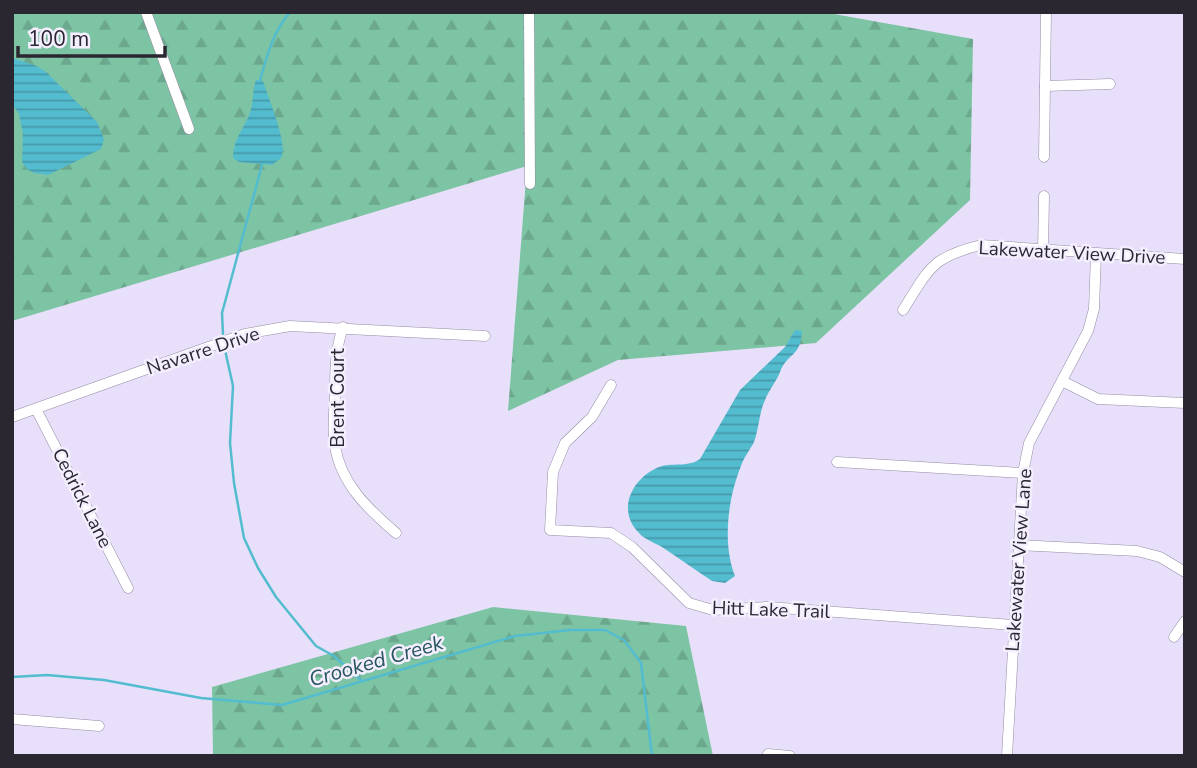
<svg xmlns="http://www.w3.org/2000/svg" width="1197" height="768" viewBox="0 0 1197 768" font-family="'Nunito Sans',sans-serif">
	<defs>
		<pattern id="forest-firs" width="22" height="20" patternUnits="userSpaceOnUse" patternTransform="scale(1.75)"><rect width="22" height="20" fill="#7dc4a4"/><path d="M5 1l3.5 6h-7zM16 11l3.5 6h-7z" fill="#6ca88e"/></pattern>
		<pattern id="water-rules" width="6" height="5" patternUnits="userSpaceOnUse" patternTransform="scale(1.75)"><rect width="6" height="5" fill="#53bccf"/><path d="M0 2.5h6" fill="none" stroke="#4599a9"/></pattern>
	</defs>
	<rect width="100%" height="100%" fill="#e8dffa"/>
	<g fill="url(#forest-firs)">
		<polygon points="12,12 823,12 973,39 970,200 816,343 618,360 508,411 527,166 12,321"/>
		<polygon points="493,607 686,626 713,756 213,756 212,687"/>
	</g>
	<g fill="url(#water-rules)">
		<polygon points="12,58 37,66 46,72 97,122 104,139 101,149 48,175 34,173 27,169 22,162 23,134 19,114 12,104"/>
		<path d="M 256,80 L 263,81 C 267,95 289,145 281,158 C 280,159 273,164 272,165 L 239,162 L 233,158 C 234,138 242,132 249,115 C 254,104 252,91 256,80 Z"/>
		<path d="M 795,330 L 802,331 C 801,357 787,353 780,372 C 776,382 769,390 765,400 C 759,413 759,429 754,442 C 750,450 744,457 741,466 C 728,498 722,543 735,576 L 725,583 L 712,581 C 695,570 679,558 662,547 C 655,543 644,539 639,533 C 616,510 632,478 659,467 C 672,462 687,468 700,459 L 740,390 L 785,347 Z"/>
	</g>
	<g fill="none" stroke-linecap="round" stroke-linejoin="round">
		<g stroke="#53bccf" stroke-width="2.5">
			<path d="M 260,80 C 267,56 273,32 290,12"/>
			<polyline points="223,334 222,313 262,165"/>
			<polyline points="225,350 233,386 230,443 234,483 244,538 258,568 276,597 316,646 334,656 362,681"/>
			<polyline points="12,677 47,675 104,680 201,698 282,705 515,636 570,630 605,630 624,640 641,663 652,756"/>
		</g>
		<defs>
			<g id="street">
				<polyline points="146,12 189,129"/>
				<polyline points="529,12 530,184"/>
				<polyline points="1045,86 1110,84"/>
				<polyline points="1044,157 1046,12"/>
				<polyline points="1043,250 1044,196"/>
				<path d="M 903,310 C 929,269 931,257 981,245 L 1185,259"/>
				<path d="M 343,327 C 335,350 335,373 335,397 C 334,413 332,430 335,446 C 341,484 368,509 396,533"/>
				<polyline points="1062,381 1098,399 1185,403"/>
				<polyline points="611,385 592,417 565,443 553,472 550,530 611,533 632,547 689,603 713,610 768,607 1013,625"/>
				<polyline points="36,409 128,588"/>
				<polyline points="12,417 245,334 290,326 485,336"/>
				<polyline points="837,462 1023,473"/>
				<polyline points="1018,545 1137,551 1160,557 1185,572"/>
				<polyline points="1174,637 1185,621"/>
				<polyline points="12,719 99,726"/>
				<polyline points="768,754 790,756"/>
				<polyline points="1007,756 1023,473 1029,443 1088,331 1094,309 1096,254"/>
			</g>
		</defs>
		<use href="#street" stroke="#948ca4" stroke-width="11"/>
		<use href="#street" stroke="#fff" stroke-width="10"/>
	</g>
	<g text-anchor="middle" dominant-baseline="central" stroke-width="5" stroke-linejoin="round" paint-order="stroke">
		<g font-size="19" fill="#2b2731" stroke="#f4eeff">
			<text transform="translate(1072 253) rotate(3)">Lakewater View Drive</text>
			<text transform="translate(203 351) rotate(-18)">Navarre Drive</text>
			<text transform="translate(338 398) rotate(-90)">Brent Court</text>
			<text transform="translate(82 498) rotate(63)">Cedrick Lane</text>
			<text transform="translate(1019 560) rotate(-86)">Lakewater View Lane</text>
			<text transform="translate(771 610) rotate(2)">Hitt Lake Trail</text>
		</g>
		<g font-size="21" font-style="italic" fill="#28565f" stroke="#f4eeff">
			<text transform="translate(376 661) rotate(-16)">Crooked Creek</text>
		</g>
	</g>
	<rect width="1197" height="768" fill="none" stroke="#2b2731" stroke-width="28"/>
	<path d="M18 46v10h147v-10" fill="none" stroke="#2b2731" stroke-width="3.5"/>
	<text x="28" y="46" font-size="21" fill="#2b2731" stroke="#f4eeff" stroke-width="5" paint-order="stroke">100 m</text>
</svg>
